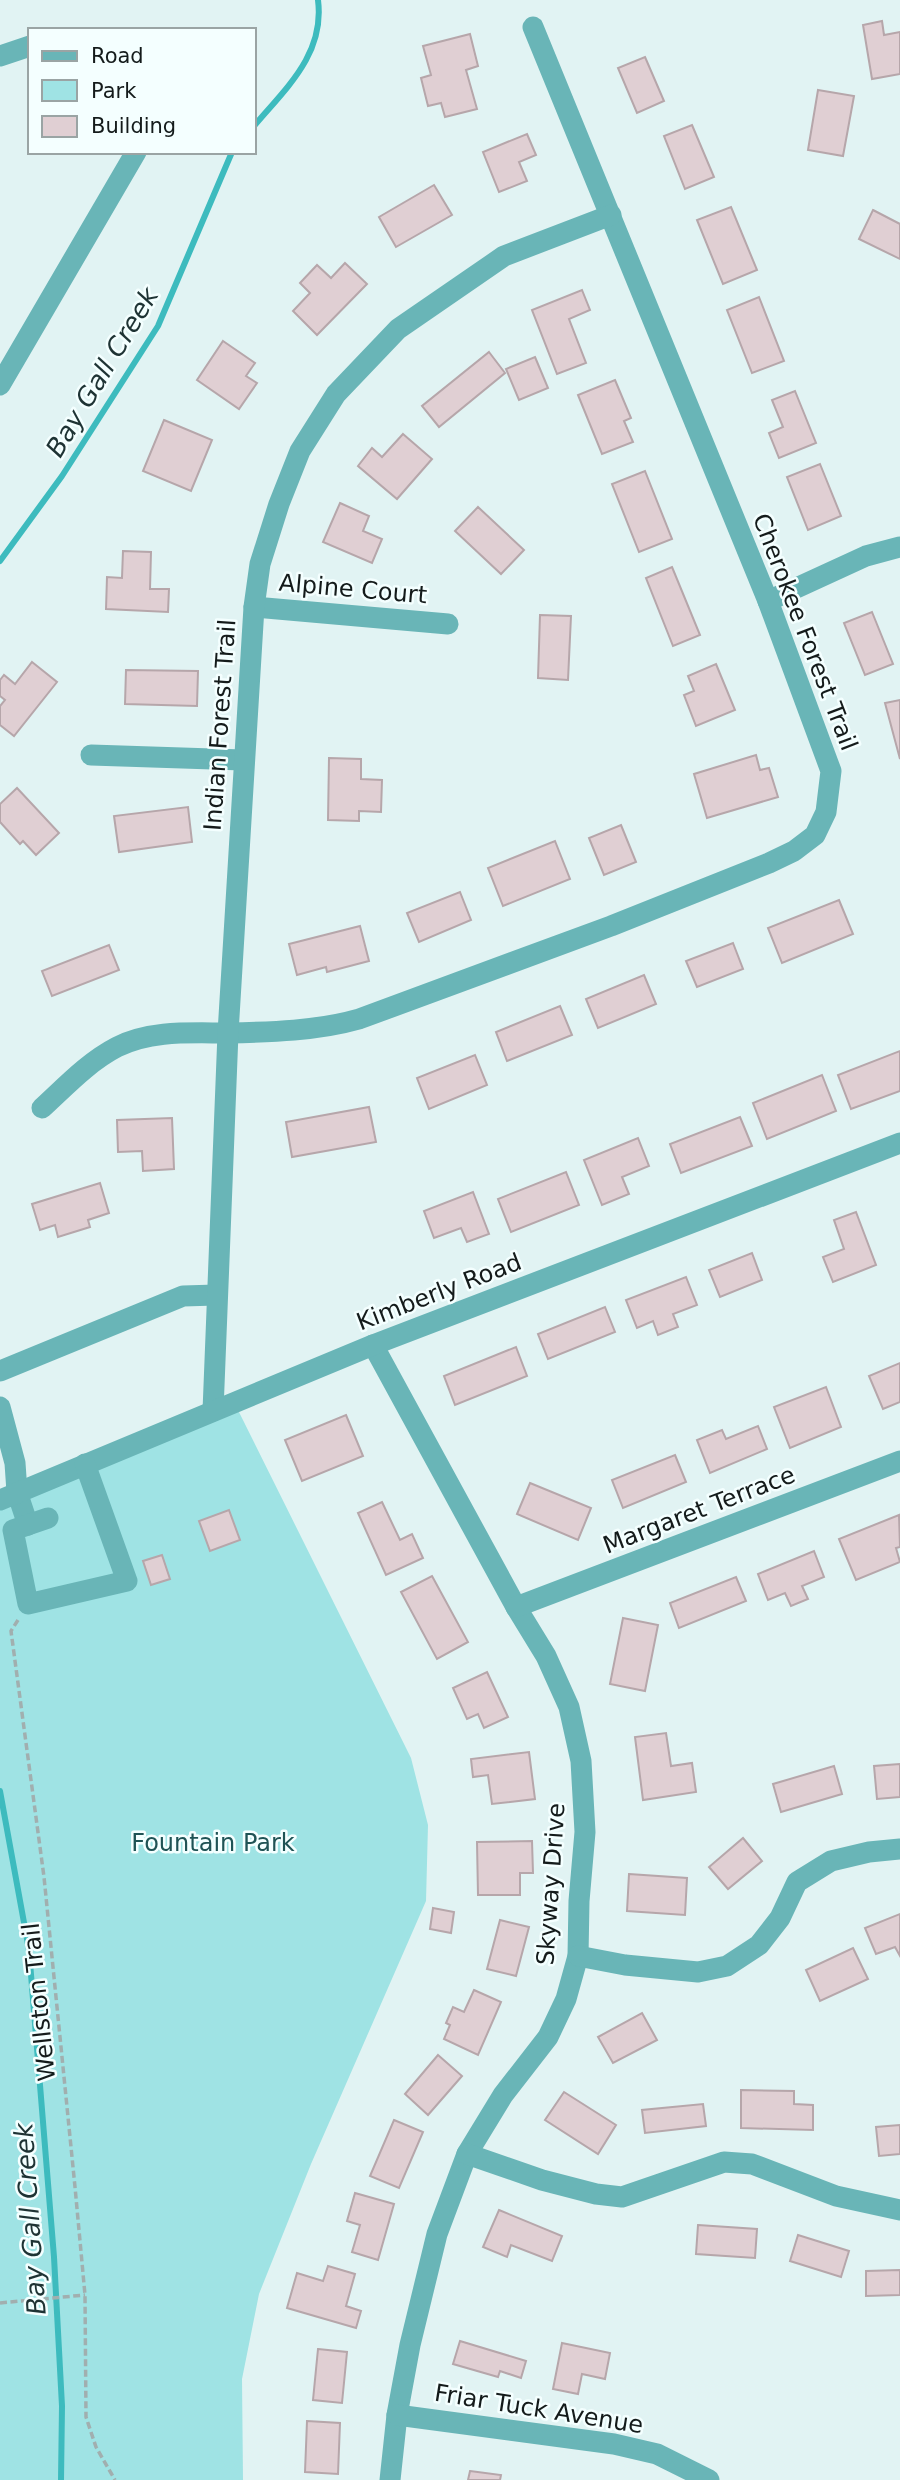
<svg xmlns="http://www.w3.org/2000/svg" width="900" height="2480" viewBox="0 0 900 2480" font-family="'DejaVu Sans',sans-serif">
	<rect width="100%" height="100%" fill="#e1f3f3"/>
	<polygon fill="#9fe3e4" points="234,1402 411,1758 428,1825 426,1901 311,2164 259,2294 242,2379 243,2480 0,2480 0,1499"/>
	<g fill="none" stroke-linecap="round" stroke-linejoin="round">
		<g stroke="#3dbbbe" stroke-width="6">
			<path d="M 254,126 C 286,88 325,54 318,0"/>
			<polyline points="0,561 62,476 158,326 232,152"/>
			<polyline points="0,1791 29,1950 54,2257 62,2406 61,2480"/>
		</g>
	</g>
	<g fill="#e0cfd3" stroke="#b6a6aa" stroke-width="2">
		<polygon points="882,21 884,35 900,32 900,74 872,79 863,25"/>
		<polygon points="470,34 478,66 466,70 477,109 445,117 441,103 428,106 421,78 431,75 423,46"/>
		<polygon points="645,57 664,101 637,113 618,68"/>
		<polygon points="818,90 854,96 843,156 808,150"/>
		<polygon points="692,125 714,177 685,189 664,136"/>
		<polygon points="527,134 536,155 519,162 527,181 499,192 483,152"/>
		<polygon points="434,185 452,215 396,247 379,217"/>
		<polygon points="731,207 757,270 723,284 697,220"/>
		<polygon points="873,210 900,224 900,259 859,239"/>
		<polygon points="345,263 367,284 317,335 293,311 310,293 300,283 317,265 331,278"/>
		<polygon points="582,290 590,310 569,319 586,363 557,374 532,310"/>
		<polygon points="759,297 784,361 752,373 727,310"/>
		<polygon points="223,341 255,363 246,376 257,383 239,409 197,380"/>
		<polygon points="489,352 505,373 439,427 422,406"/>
		<polygon points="535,357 548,388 519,400 506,369"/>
		<polygon points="615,380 631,418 624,421 633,442 602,454 578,395"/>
		<polygon points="795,391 816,443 779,458 769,433 783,427 772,400"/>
		<polygon points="164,420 212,440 191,491 143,471"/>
		<polygon points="403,434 432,459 397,499 358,466 372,448 382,457"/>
		<polygon points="820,464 841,516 808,530 787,477"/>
		<polygon points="645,471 672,539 639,552 612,484"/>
		<polygon points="340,503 369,516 363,531 382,539 372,563 323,542"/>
		<polygon points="478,507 524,550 501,574 455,531"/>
		<polygon points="123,551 151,552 150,589 169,589 168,612 106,609 107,577 122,578"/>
		<polygon points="672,567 700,635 673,646 646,578"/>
		<polygon points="872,612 893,664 865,675 844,623"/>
		<polygon points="540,615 571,616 568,680 538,678"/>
		<polygon points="32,662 57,682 14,736 0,725 0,706 5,700 0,696 0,680 4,675 15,684"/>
		<polygon points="716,664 735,710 696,726 684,695 694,691 688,676"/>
		<polygon points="126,670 198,671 197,706 125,704"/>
		<polygon points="900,700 900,759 885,703"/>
		<polygon points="756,755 760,770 769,768 778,797 707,818 694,774"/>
		<polygon points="329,758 361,759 361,779 382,780 381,812 359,811 359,821 328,820"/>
		<polygon points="17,788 59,833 36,855 23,841 20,844 0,822 0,804"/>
		<polygon points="188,807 192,842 119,852 114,816"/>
		<polygon points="621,825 636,862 604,875 589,838"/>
		<polygon points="555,841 570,879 503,906 488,868"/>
		<polygon points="460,892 471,920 419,942 407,913"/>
		<polygon points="839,900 853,934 782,963 768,928"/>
		<polygon points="360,926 369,961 327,972 326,967 297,975 289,944"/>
		<polygon points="733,943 743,969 697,987 686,961"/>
		<polygon points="109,945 119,970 52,996 42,971"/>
		<polygon points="644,975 656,1004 598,1028 586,999"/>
		<polygon points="560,1006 572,1035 507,1061 496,1032"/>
		<polygon points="900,1051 900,1091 851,1109 838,1075"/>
		<polygon points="475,1055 487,1085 429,1109 417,1078"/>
		<polygon points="822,1075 836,1111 767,1139 753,1103"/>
		<polygon points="369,1107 376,1142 292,1157 286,1122"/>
		<polygon points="740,1117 752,1146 681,1173 670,1144"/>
		<polygon points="172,1118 174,1169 143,1171 142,1151 118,1152 117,1120"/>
		<polygon points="638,1138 649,1166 622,1177 629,1194 602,1205 584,1160"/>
		<polygon points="566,1172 579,1205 511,1232 498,1199"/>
		<polygon points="100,1183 109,1213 88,1220 90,1227 58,1237 55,1225 40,1230 32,1204"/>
		<polygon points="473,1192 489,1234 467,1242 461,1228 434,1238 424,1211"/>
		<polygon points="856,1212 876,1265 833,1282 823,1257 844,1249 834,1220"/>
		<polygon points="752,1253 762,1280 720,1297 709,1270"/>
		<polygon points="686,1277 697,1305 673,1314 678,1327 658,1335 653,1321 637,1328 626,1300"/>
		<polygon points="605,1307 615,1332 548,1359 538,1334"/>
		<polygon points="516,1347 527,1376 455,1405 444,1376"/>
		<polygon points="900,1363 900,1402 883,1409 869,1376"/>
		<polygon points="826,1387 841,1427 790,1448 774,1407"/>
		<polygon points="346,1415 363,1456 302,1481 285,1440"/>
		<polygon points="758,1426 767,1449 710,1473 697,1440 722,1430 726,1439"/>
		<polygon points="675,1455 686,1482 623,1508 612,1480"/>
		<polygon points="530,1483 591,1508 578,1540 517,1514"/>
		<polygon points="382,1502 400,1540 412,1534 423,1558 386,1575 358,1513"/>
		<polygon points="229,1510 240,1540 210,1551 199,1521"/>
		<polygon points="899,1515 900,1547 896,1548 900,1562 856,1580 839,1539"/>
		<polygon points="814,1551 824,1577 802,1586 808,1599 791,1606 785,1593 768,1600 758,1574"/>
		<polygon points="162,1555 170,1579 151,1585 143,1561"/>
		<polygon points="432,1576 468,1642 437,1659 401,1592"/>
		<polygon points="736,1577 746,1601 679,1628 670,1603"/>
		<polygon points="623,1618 658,1625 645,1691 610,1684"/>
		<polygon points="487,1672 508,1717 484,1728 478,1714 467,1719 453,1688"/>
		<polygon points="666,1733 671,1766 692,1763 696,1792 643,1800 635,1737"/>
		<polygon points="529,1752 535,1799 492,1804 488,1775 473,1777 471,1759"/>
		<polygon points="900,1764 900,1797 877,1799 874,1766"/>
		<polygon points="834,1766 842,1794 781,1812 773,1784"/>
		<polygon points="743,1838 762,1861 728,1889 709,1867"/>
		<polygon points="532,1841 533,1873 520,1873 520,1895 478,1895 477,1842"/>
		<polygon points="629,1874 687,1878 685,1915 627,1911"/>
		<polygon points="433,1908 454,1912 451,1933 430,1929"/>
		<polygon points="900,1914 900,1956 895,1947 876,1954 865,1928"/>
		<polygon points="500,1920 529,1927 516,1976 487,1969"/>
		<polygon points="853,1948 868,1979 820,2001 806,1970"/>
		<polygon points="474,1990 501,2002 478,2055 444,2039 450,2025 446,2023 453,2007 464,2012"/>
		<polygon points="642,2013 657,2040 613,2063 598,2037"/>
		<polygon points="438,2055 462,2076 428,2115 405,2094"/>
		<polygon points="741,2090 794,2091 794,2104 813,2105 813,2130 741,2128"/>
		<polygon points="564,2092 616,2125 598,2154 545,2120"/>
		<polygon points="703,2104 706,2126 645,2133 642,2110"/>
		<polygon points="394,2120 423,2132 399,2188 370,2176"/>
		<polygon points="900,2125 900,2154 879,2156 876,2127"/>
		<polygon points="355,2193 394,2204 378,2260 352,2252 360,2225 347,2221"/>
		<polygon points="499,2210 562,2236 552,2261 511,2245 507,2257 483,2247"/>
		<polygon points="698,2225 757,2229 755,2258 696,2254"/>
		<polygon points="798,2235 849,2251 841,2277 790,2261"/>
		<polygon points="328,2266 355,2274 346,2306 361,2311 356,2328 287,2308 297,2273 323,2281"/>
		<polygon points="900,2270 900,2295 866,2296 866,2271"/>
		<polygon points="460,2341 526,2361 521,2378 500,2371 498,2377 453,2364"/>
		<polygon points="562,2343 610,2353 605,2379 582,2374 578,2394 553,2389"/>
		<polygon points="318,2349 347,2352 342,2403 313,2400"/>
		<polygon points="307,2421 340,2423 338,2474 305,2472"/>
		<polygon points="470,2471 501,2475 500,2480 468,2480"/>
	</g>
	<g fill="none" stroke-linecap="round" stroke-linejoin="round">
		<g stroke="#a1afaf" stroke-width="3.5" stroke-dasharray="7 3.5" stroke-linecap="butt">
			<polyline points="18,1620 11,1631 44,1877 75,2187 85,2295 86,2417 96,2447 115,2480"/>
			<polyline points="0,2303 85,2295"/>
		</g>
		<g stroke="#69b5b7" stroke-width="21">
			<polyline points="0,56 30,46"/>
			<polyline points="0,385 136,152"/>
			<polyline points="768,601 866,556 900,547"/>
			<polyline points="254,607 448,624"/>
			<polyline points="91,755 243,760"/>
			<path d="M 42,1108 C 65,1087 88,1062 117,1047 C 151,1030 190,1033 227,1033 C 271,1032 317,1031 359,1019 L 611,926 L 769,863 L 794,851 L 815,835 L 826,812 L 831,771 L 768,601 L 533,27"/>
			<polyline points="373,1345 516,1607 546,1656 569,1707 581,1761 585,1832 579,1901 578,1956 566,1999 548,2037 503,2095 467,2154 437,2234 410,2345 397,2415 390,2480"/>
			<polyline points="0,1371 183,1296 216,1295"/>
			<polyline points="0,1407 15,1463 17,1492 28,1525"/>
			<polyline points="213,1411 228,1033 254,607 260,564 279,504 300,451 336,394 398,329 504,256 611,215"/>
			<polyline points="0,1500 373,1345 900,1143"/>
			<polyline points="48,1518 13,1530 28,1604 127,1581 85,1464"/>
			<polyline points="516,1607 900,1461"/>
			<polyline points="578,1956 625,1965 698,1972 727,1966 759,1945 780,1918 797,1882 831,1861 869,1852 900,1849"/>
			<polyline points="467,2154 542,2180 596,2194 622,2197 724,2162 752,2164 836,2196 900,2210"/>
			<polyline points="397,2415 614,2444 657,2454 709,2480"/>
		</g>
	</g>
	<g text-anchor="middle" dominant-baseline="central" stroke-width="5" stroke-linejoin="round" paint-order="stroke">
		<g font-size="24" fill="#141b1b" stroke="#f4ffff">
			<text transform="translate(353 589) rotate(5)">Alpine Court</text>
			<text transform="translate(805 632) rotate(69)">Cherokee Forest Trail</text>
			<text transform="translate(220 725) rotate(-86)">Indian Forest Trail</text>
			<text transform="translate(439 1292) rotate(-21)">Kimberly Road</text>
			<text transform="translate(699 1510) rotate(-21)">Margaret Terrace</text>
			<text transform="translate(551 1884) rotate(-86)">Skyway Drive</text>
			<text transform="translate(39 2002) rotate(-96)">Wellston Trail</text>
			<text transform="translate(539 2409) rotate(9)">Friar Tuck Avenue</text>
		</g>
		<g font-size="24" fill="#1f5355" stroke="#f4ffff">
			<text x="213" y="1843">Fountain Park</text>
		</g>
		<g font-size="26" font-style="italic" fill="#1e3334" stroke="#f4ffff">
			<text transform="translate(102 372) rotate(-59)">Bay Gall Creek</text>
			<text transform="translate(30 2219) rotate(-94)">Bay Gall Creek</text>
		</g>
	</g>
	<rect x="28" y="28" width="228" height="126" fill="#f4ffff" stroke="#9aa4a4" stroke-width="2"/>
	<rect x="42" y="51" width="35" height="10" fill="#69b5b7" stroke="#9aa4a4" stroke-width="2"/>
	<text x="91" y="63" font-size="21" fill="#141b1b">Road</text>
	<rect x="42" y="80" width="35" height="21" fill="#9fe3e4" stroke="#9aa4a4" stroke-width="2"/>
	<text x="91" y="98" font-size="21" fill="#141b1b">Park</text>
	<rect x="42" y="116" width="35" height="21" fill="#e0cfd3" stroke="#9aa4a4" stroke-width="2"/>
	<text x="91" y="133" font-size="21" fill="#141b1b">Building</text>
</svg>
